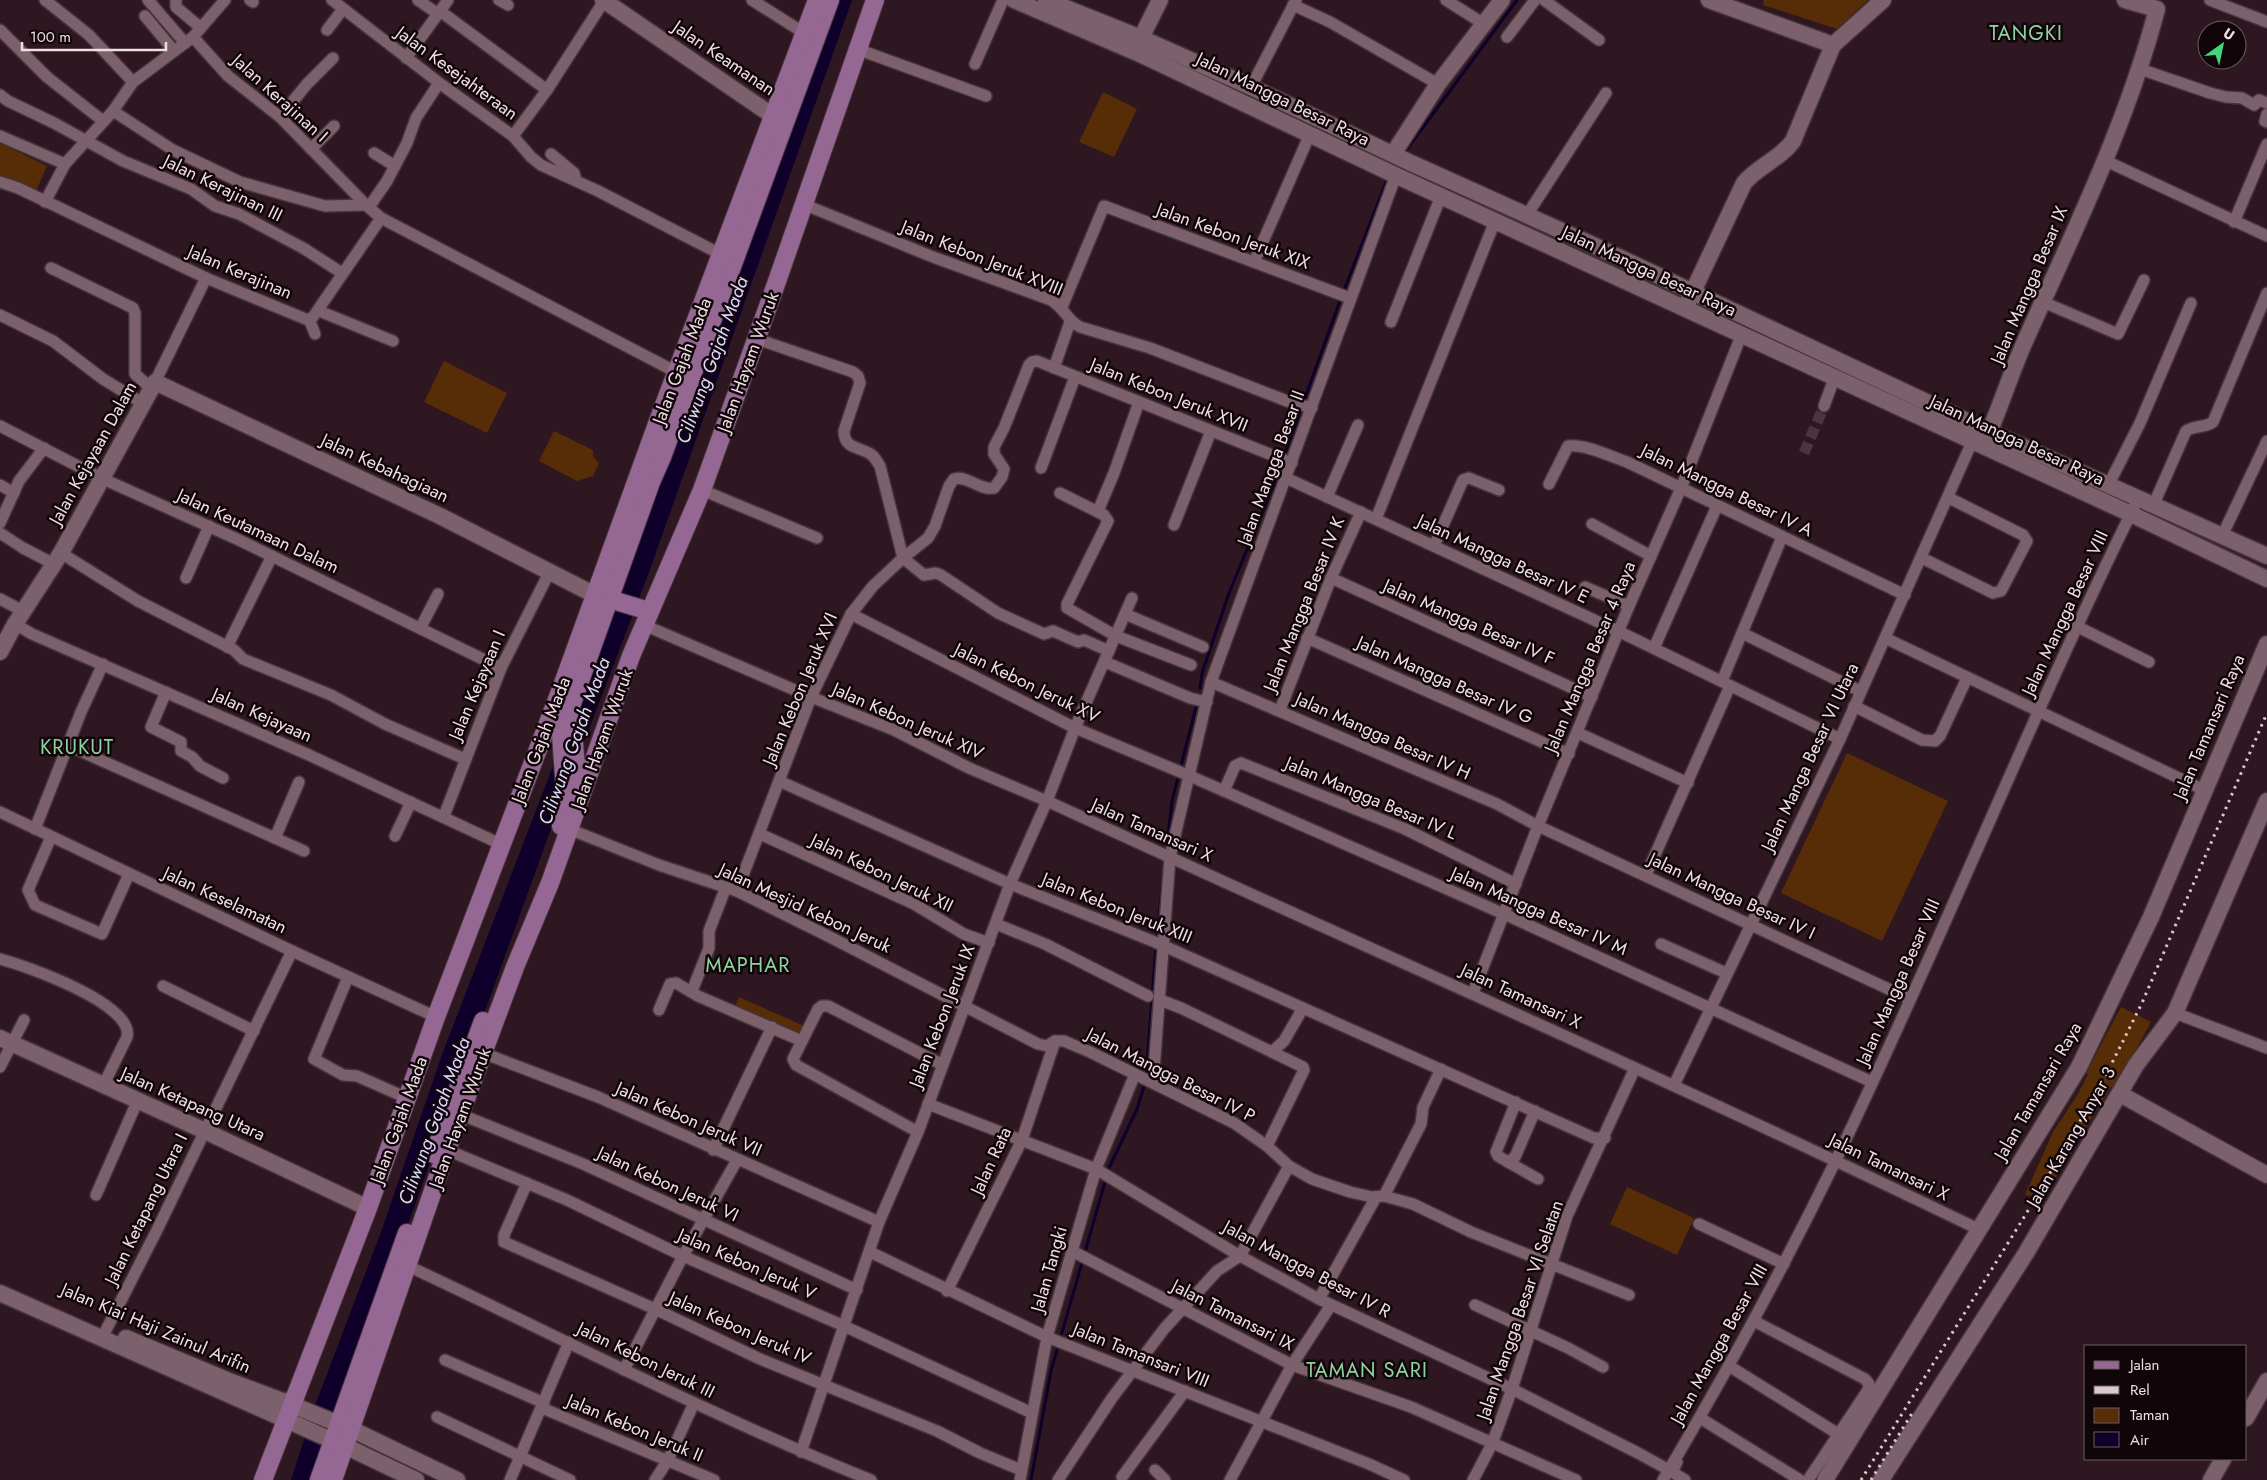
<svg xmlns="http://www.w3.org/2000/svg" width="2267" height="1480" viewBox="0 0 2267 1480" font-family="Jost,sans-serif">
	<rect width="100%" height="100%" fill="#2e1721"/>
	<g fill="#572d07">
		<polygon points="1764,0 1868,0 1837,29 1763,5"/>
		<polygon points="1103,92 1137,109 1114,157 1079,142"/>
		<polygon points="0,143 47,166 36,191 0,179"/>
		<polygon points="444,361 507,393 487,433 424,402"/>
		<polygon points="554,431 593,450 593,456 599,463 593,476 577,481 539,461"/>
		<polygon points="1847,753 1948,801 1882,941 1781,893"/>
		<polygon points="739,997 804,1026 800,1036 735,1007"/>
		<polygon points="2121,1007 2151,1022 2115,1088 2111,1087 2043,1198 2025,1195 2053,1132 2078,1094 2088,1074 2086,1073"/>
		<polygon points="1627,1187 1694,1218 1677,1255 1610,1224"/>
	</g>
	<polygon fill="#0e002b" points="833,0 852,0 648,575 556,815 404,1235 335,1408 312,1480 291,1480 316,1403 381,1232 443,1052 605,631"/>
	<g fill="none" stroke-linecap="round" stroke-linejoin="round">
		<g stroke="#0e002b" stroke-width="3">
			<polyline points="1404,153 1517,0"/>
			<polyline points="1343,293 1388,177"/>
			<polyline points="1200,688 1202,673 1229,593 1274,484 1341,298"/>
			<polyline points="1166,853 1172,801 1197,703"/>
			<polyline points="1157,940 1162,887"/>
			<polyline points="1146,1077 1156,946"/>
			<polyline points="1031,1480 1051,1371 1109,1168 1137,1109 1145,1083"/>
		</g>
		<polyline stroke="#4b353e" stroke-width="11" stroke-dasharray="11 5.5" stroke-linecap="butt" points="1804,453 1824,406"/>
		<defs>
			<g id="street">
				<polyline points="45,0 89,35 133,82"/>
				<polyline points="148,0 185,43"/>
				<polyline points="176,0 176,7 201,28"/>
				<polyline points="250,0 253,2"/>
				<polyline points="332,0 442,85 513,136 531,157 541,165 598,191 722,255"/>
				<polyline points="418,0 438,14"/>
				<polyline points="499,0 508,5"/>
				<polyline points="752,0 804,33"/>
				<polyline points="1446,0 1484,24"/>
				<polyline points="1544,0 1599,40"/>
				<polyline points="2210,0 2267,22"/>
				<polyline points="1293,5 1330,22 1438,84"/>
				<polyline points="440,11 547,90"/>
				<polyline points="145,16 174,51"/>
				<polyline points="0,30 47,77 103,121"/>
				<polyline points="327,30 343,9"/>
				<polyline points="193,37 228,76 280,117 366,205 381,218 678,373"/>
				<polyline points="1507,37 1535,0"/>
				<polyline points="857,49 986,96"/>
				<polyline points="406,58 448,0"/>
				<polyline points="975,64 1003,0"/>
				<polyline points="2140,69 2210,93 2226,97 2242,98 2254,105 2259,100 2267,103"/>
				<polyline points="1251,87 1296,0"/>
				<polyline points="0,95 8,101 54,123 123,161 191,189 215,206 239,214 303,248 342,273"/>
				<polyline points="113,111 173,150 240,182 325,206 366,205"/>
				<polyline points="2267,114 2265,121 2267,122"/>
				<polyline points="280,117 307,84 333,58"/>
				<polyline points="0,136 65,164"/>
				<polyline points="513,136 547,90 604,1"/>
				<polyline points="311,149 334,126"/>
				<polyline points="374,153 395,166"/>
				<polyline points="551,154 574,173 576,180"/>
				<polyline points="2104,160 2267,236"/>
				<polyline points="0,182 18,188 206,278 308,320 313,317 381,218"/>
				<polyline points="45,202 65,164 113,111 133,82 193,37 225,0"/>
				<path d="M 803,204 L 933,257 L 1051,300 C 1067,310 1065,319 1080,327 L 1150,348 L 1287,401 L 1312,408"/>
				<polyline points="369,207 387,181 407,143 416,118 439,83"/>
				<polyline points="1527,215 1606,93"/>
				<polyline points="2234,222 2267,144"/>
				<polyline points="1254,262 1310,134"/>
				<polyline points="51,268 133,308 135,313 135,374 151,388"/>
				<polyline points="2043,302 2118,334 2144,280"/>
				<polyline points="1062,307 1104,206 1350,298"/>
				<polyline points="324,313 393,341"/>
				<polyline points="0,315 53,341 103,379 142,403"/>
				<polyline points="309,319 315,334"/>
				<polyline points="1391,322 1441,196"/>
				<path d="M 757,339 L 853,372 L 858,376 L 860,383 L 844,431 C 844,451 863,446 873,456 C 876,459 878,463 880,466 L 903,558"/>
				<polyline points="1054,368 1070,322"/>
				<polyline points="155,382 206,278"/>
				<polyline points="1824,406 1834,379"/>
				<polyline points="0,426 101,478 239,540 501,668"/>
				<polyline points="1041,468 1075,377"/>
				<polyline points="1286,478 1618,631 1840,739"/>
				<polyline points="2112,478 2140,423 2191,303"/>
				<path d="M 1549,484 L 1568,446 C 1586,444 1609,456 1627,462 L 1905,595"/>
				<polyline points="0,485 14,493"/>
				<polyline points="702,490 817,538"/>
				<polyline points="1060,493 1104,515 1108,521 1067,604 1067,608 1116,636 1191,665"/>
				<polyline points="1327,497 1358,425"/>
				<path d="M 2153,506 L 2186,431 C 2195,425 2206,428 2213,422 L 2267,293"/>
				<polyline points="1098,511 1114,473 1139,402"/>
				<polyline points="1376,519 1495,221"/>
				<polyline points="0,523 19,481 44,448"/>
				<polyline points="1592,524 1651,556"/>
				<polyline points="1174,525 1211,431"/>
				<polyline points="0,533 23,548 54,564"/>
				<polyline points="2222,536 2267,441"/>
				<polyline points="1434,546 1463,480 1469,478 1499,490"/>
				<polyline points="61,553 138,601 234,650 243,659 331,695 385,724 465,759"/>
				<polyline points="903,558 924,575 936,573 941,575 998,613 1044,634 1053,631 1078,642 1084,640 1109,651"/>
				<polyline points="1922,558 1993,593 2001,591 2027,541 2023,535 1949,498"/>
				<polyline points="186,578 209,526"/>
				<polyline points="1331,578 1592,697"/>
				<polyline points="1585,587 1629,606"/>
				<polyline points="0,599 23,611"/>
				<polyline points="851,614 1075,728 1190,776 1504,914 1872,1082"/>
				<polyline points="1125,614 1203,647"/>
				<polyline points="15,624 32,634 309,755 494,841"/>
				<path d="M 644,625 L 811,697 L 894,730 L 969,768 L 1047,801 C 1357,944 1671,1080 1978,1229"/>
				<polyline points="421,627 438,594"/>
				<polyline points="2078,627 2149,662"/>
				<polyline points="1742,633 1860,691"/>
				<polyline points="1307,638 1569,754"/>
				<polyline points="1885,638 2204,790"/>
				<polyline points="227,647 272,556"/>
				<polyline points="1654,648 1717,506"/>
				<polyline points="1105,662 1190,698 1207,702"/>
				<polyline points="1722,681 1782,537"/>
				<polyline points="1211,682 1497,804 1538,826 1910,999"/>
				<polyline points="166,692 151,727 181,742 181,751 192,757 200,766 223,778"/>
				<polyline points="1854,706 1922,740 1935,741 1940,736 1967,678"/>
				<polyline points="1280,710 1331,578 1361,512"/>
				<polyline points="1578,733 1688,783"/>
				<polyline points="69,746 304,851"/>
				<polyline points="779,781 1010,884 1155,942 1594,1138 1605,1138"/>
				<polyline points="1224,791 1235,766 1241,763 1405,829 1516,884"/>
				<polyline points="0,812 292,951 436,1017"/>
				<polyline points="444,816 501,668 550,571"/>
				<polyline points="35,829 81,712 103,664"/>
				<polyline points="569,829 659,865 737,891 824,934 1038,1044 1047,1046 1055,1041 1064,1041 1090,1052 1234,1123 1267,1146 1289,1166 1312,1179 1350,1192 1372,1197 1384,1196 1413,1204 1471,1232 1629,1295"/>
				<polyline points="760,834 914,904 964,934 989,943"/>
				<polyline points="395,836 411,802"/>
				<polyline points="51,837 28,890 35,905 102,934 129,874"/>
				<polyline points="275,838 299,782"/>
				<polyline points="1646,875 1730,686"/>
				<path d="M 737,891 L 811,697 L 851,614 L 873,586 L 903,558 L 928,538 L 935,526 L 949,486 L 954,479 C 968,475 980,491 994,488 L 1002,477 L 1004,469 L 994,454 L 994,447 L 1004,428 L 1029,365 L 1032,362 L 1037,361 L 1292,463"/>
				<polyline points="996,924 1045,944 1148,996"/>
				<polyline points="1661,944 1726,973"/>
				<path d="M 0,959 C 24,965 135,1004 127,1037 L 103,1086"/>
				<polyline points="348,977 314,1059 343,1075 357,1076 407,1098"/>
				<polyline points="163,986 254,1031"/>
				<polyline points="692,991 709,948 709,931 726,887"/>
				<polyline points="1473,993 1538,826 1629,606 1681,488 1741,336"/>
				<polyline points="1160,1000 1181,1008 1303,1067 1304,1070 1267,1146"/>
				<polyline points="659,1010 670,984 676,983 698,996 802,1041"/>
				<polyline points="2175,1013 2267,1048"/>
				<polyline points="1272,1052 1284,1041 1303,1008"/>
				<polyline points="483,1053 598,1097 879,1222"/>
				<polyline points="0,1067 24,1020"/>
				<polyline points="1153,1083 1170,857 1211,682 1396,175"/>
				<polyline points="1674,1085 1840,739 1972,442"/>
				<polyline points="1516,1102 1496,1152 1498,1156 1508,1162 1515,1157 1535,1111"/>
				<polyline points="928,1104 1096,1169 1240,1256 1319,1299 1512,1389 1638,1453 1669,1470"/>
				<polyline points="462,1115 583,1164 857,1290"/>
				<polyline points="918,1132 796,1065 793,1059 818,1009 822,1006 828,1006 941,1064"/>
				<polyline points="447,1150 567,1200 683,1256 844,1326 1032,1413"/>
				<polyline points="713,1150 772,1027"/>
				<polyline points="1508,1162 1538,1179"/>
				<polyline points="527,1183 504,1235 504,1242 655,1309 760,1359 937,1431 980,1453 1021,1470"/>
				<polyline points="96,1195 137,1102"/>
				<polyline points="1384,1196 1421,1124 1423,1107 1441,1069"/>
				<polyline points="1699,1224 1784,1264"/>
				<polyline points="1072,1251 1292,1365 1411,1407 1576,1480"/>
				<polyline points="870,1252 1047,1337 1369,1464 1404,1480"/>
				<path d="M 408,1266 C 562,1338 713,1417 871,1480"/>
				<polyline points="947,1291 1022,1140 1055,1041"/>
				<polyline points="1319,1299 1376,1197"/>
				<polyline points="1475,1305 1568,1348 1603,1367"/>
				<polyline points="1754,1321 1865,1379 1869,1384 1868,1390 1808,1480"/>
				<polyline points="106,1330 157,1230 292,951"/>
				<polyline points="445,1360 544,1403"/>
				<polyline points="1729,1366 1843,1437"/>
				<polyline points="624,1370 683,1256 737,1160"/>
				<polyline points="542,1408 714,1480"/>
				<polyline points="437,1417 570,1480"/>
				<polyline points="1700,1418 1800,1480"/>
				<polyline points="801,1452 879,1222 918,1132 1010,884 1047,801 1075,728 1132,598"/>
				<polyline points="1677,1462 1672,1472 1685,1480"/>
				<polyline points="1155,1470 1165,1480"/>
				<polyline points="1122,1477 1185,1391"/>
				<polyline points="510,1480 569,1342"/>
				<polyline points="655,1480 668,1460 694,1403"/>
				<polyline points="1020,1480 1047,1337 1096,1169 1135,1074"/>
				<polyline points="1058,1480 1112,1398 1164,1329 1217,1271 1240,1256 1289,1166"/>
				<polyline points="1230,1480 1292,1365 1331,1305"/>
				<polyline points="1473,1480 1492,1444 1512,1389 1567,1216 1635,1068"/>
				<path d="M 1663,1480 C 1725,1376 1782,1270 1835,1162 C 1941,943 2030,717 2138,499"/>
			</g>
			<g id="secondary">
				<polyline points="603,0 773,116"/>
				<polyline points="1014,0 1142,55 1395,175 2131,514 2267,579"/>
				<polyline points="1046,0 1141,38 1251,87 1411,163 1593,245 1990,432 2267,556"/>
				<polyline points="1709,0 1833,45"/>
				<polyline points="1141,38 1160,0"/>
				<polyline points="1393,154 1438,84 1502,0"/>
				<path d="M 1688,302 L 1744,183 C 1758,166 1780,159 1793,141 L 1833,45 L 1883,0"/>
				<path d="M 1986,440 C 1999,410 2009,379 2022,348 C 2071,237 2126,127 2157,9 L 2125,0"/>
				<polyline points="0,652 15,624 61,553 155,382 440,516 595,595"/>
				<polyline points="0,1038 205,1131 368,1208"/>
				<polyline points="2120,1094 2267,1175"/>
				<polyline points="0,1293 345,1446 416,1480"/>
				<polyline points="126,1338 229,1381 285,1402 291,1400 296,1394"/>
				<polyline points="285,1402 351,1429 457,1480"/>
				<polyline points="2246,1418 2267,1381"/>
				<polyline points="1825,1480 2079,1067 2151,917 2267,644"/>
				<polyline points="1881,1480 2026,1253 2136,1065 2175,1013 2267,801"/>
				<polyline points="2211,1480 2223,1459"/>
			</g>
			<g id="primary">
				<polyline points="599,596 649,611"/>
				<polyline points="560,720 566,805 561,826"/>
				<polyline points="578,793 571,706 651,482 662,457 830,0"/>
				<polyline points="434,1154 483,1021"/>
				<polyline points="263,1480 368,1208 436,1017 561,689 661,413 817,0"/>
				<polyline points="319,1480 407,1233"/>
				<polyline points="333,1480 447,1150 515,967 550,883 631,656 702,490 775,287 875,0"/>
			</g>
		</defs>
		<use href="#street" stroke="#45333b" stroke-width="14"/>
		<use href="#secondary" stroke="#45333b" stroke-width="19"/>
		<use href="#primary" stroke="#45333b" stroke-width="20"/>
		<use href="#street" stroke="#7c606b" stroke-width="11"/>
		<use href="#secondary" stroke="#7c606b" stroke-width="16"/>
		<use href="#primary" stroke="#956793" stroke-width="18"/>
		<g stroke="#dac8cf" stroke-width="3" stroke-dasharray="2.5 5" stroke-linecap="butt">
			<polyline points="1861,1480 2026,1214 2100,1087 2142,1003 2267,713"/>
			<polyline points="1871,1480 1914,1410"/>
		</g>
	</g>
	<g text-anchor="middle" dominant-baseline="central" stroke-width="5" stroke-linejoin="round" paint-order="stroke">
		<g font-size="18" fill="#efdee4" stroke="#10060a">
			<text transform="translate(724 58) rotate(34)">Jalan Keamanan</text>
			<text transform="translate(457 73) rotate(36)">Jalan Kesejahteraan</text>
			<text transform="translate(280 98) rotate(42)">Jalan Kerajinan I</text>
			<text transform="translate(1283 99) rotate(26)">Jalan Mangga Besar Raya</text>
			<text transform="translate(223 188) rotate(26)">Jalan Kerajinan III</text>
			<text transform="translate(1233 236) rotate(20)">Jalan Kebon Jeruk XIX</text>
			<text transform="translate(982 258) rotate(22)">Jalan Kebon Jeruk XVIII</text>
			<text transform="translate(1649 271) rotate(25)">Jalan Mangga Besar Raya</text>
			<text transform="translate(240 272) rotate(23)">Jalan Kerajinan</text>
			<text transform="translate(2029 285) rotate(-67)">Jalan Mangga Besar IX</text>
			<text transform="translate(682 361) rotate(-69)">Jalan Gajah Mada</text>
			<text transform="translate(748 362) rotate(-70)">Jalan Hayam Wuruk</text>
			<text transform="translate(1169 395) rotate(22)">Jalan Kebon Jeruk XVII</text>
			<text transform="translate(2017 440) rotate(25)">Jalan Mangga Besar Raya</text>
			<text transform="translate(93 453) rotate(-61)">Jalan Kejayaan Dalam</text>
			<text transform="translate(385 468) rotate(25)">Jalan Kebahagiaan</text>
			<text transform="translate(1271 468) rotate(-70)">Jalan Mangga Besar II</text>
			<text transform="translate(1727 490) rotate(26)">Jalan Mangga Besar IV A</text>
			<text transform="translate(258 531) rotate(25)">Jalan Keutamaan Dalam</text>
			<text transform="translate(1503 559) rotate(25)">Jalan Mangga Besar IV E</text>
			<text transform="translate(1304 604) rotate(-68)">Jalan Mangga Besar IV K</text>
			<text transform="translate(2065 613) rotate(-65)">Jalan Mangga Besar VIII</text>
			<text transform="translate(1469 622) rotate(24)">Jalan Mangga Besar IV F</text>
			<text transform="translate(1590 657) rotate(-67)">Jalan Mangga Besar 4 Raya</text>
			<text transform="translate(1445 680) rotate(24)">Jalan Mangga Besar IV G</text>
			<text transform="translate(1027 683) rotate(26)">Jalan Kebon Jeruk XV</text>
			<text transform="translate(477 685) rotate(-67)">Jalan Kejayaan I</text>
			<text transform="translate(800 689) rotate(-67)">Jalan Kebon Jeruk XVI</text>
			<text transform="translate(262 715) rotate(24)">Jalan Kejayaan</text>
			<text transform="translate(908 721) rotate(24)">Jalan Kebon Jeruk XIV</text>
			<text transform="translate(2209 727) rotate(-67)">Jalan Tamansari Raya</text>
			<text transform="translate(1383 736) rotate(24)">Jalan Mangga Besar IV H</text>
			<text transform="translate(602 739) rotate(-70)">Jalan Hayam Wuruk</text>
			<text transform="translate(541 740) rotate(-69)">Jalan Gajah Mada</text>
			<text transform="translate(1810 757) rotate(-65)">Jalan Manga Besar VI Utara</text>
			<text transform="translate(1371 798) rotate(23)">Jalan Mangga Besar IV L</text>
			<text transform="translate(1152 830) rotate(24)">Jalan Tamansari X</text>
			<text transform="translate(882 873) rotate(26)">Jalan Kebon Jeruk XII</text>
			<text transform="translate(1732 896) rotate(25)">Jalan Mangga Besar IV I</text>
			<text transform="translate(225 900) rotate(25)">Jalan Keselamatan</text>
			<text transform="translate(805 908) rotate(25)">Jalan Mesjid Kebon Jeruk</text>
			<text transform="translate(1117 908) rotate(22)">Jalan Kebon Jeruk XIII</text>
			<text transform="translate(1539 911) rotate(24)">Jalan Mangga Besar IV M</text>
			<text transform="translate(1898 982) rotate(-66)">Jalan Mangga Besar VIII</text>
			<text transform="translate(1521 996) rotate(25)">Jalan Tamansari X</text>
			<text transform="translate(942 1016) rotate(-69)">Jalan Kebon Jeruk IX</text>
			<text transform="translate(1171 1075) rotate(27)">Jalan Mangga Besar IV P</text>
			<text transform="translate(2038 1091) rotate(-60)">Jalan Tamansari Raya</text>
			<text transform="translate(193 1104) rotate(24)">Jalan Ketapang Utara</text>
			<text transform="translate(460 1118) rotate(-70)">Jalan Hayam Wuruk</text>
			<text transform="translate(689 1119) rotate(24)">Jalan Kebon Jeruk VII</text>
			<text transform="translate(399 1120) rotate(-70)">Jalan Gajah Mada</text>
			<text transform="translate(2071 1137) rotate(-60)">Jalan Karang Anyar 3</text>
			<text transform="translate(991 1161) rotate(-65)">Jalan Rata</text>
			<text transform="translate(1889 1167) rotate(26)">Jalan Tamansari X</text>
			<text transform="translate(668 1184) rotate(25)">Jalan Kebon Jeruk VI</text>
			<text transform="translate(146 1209) rotate(-64)">Jalan Ketapang Utara I</text>
			<text transform="translate(747 1264) rotate(24)">Jalan Kebon Jeruk V</text>
			<text transform="translate(1049 1269) rotate(-74)">Jalan Tangki</text>
			<text transform="translate(1307 1269) rotate(28)">Jalan Mangga Besar IV R</text>
			<text transform="translate(1520 1310) rotate(-71)">Jalan Mangga Besar VI Selatan</text>
			<text transform="translate(1233 1315) rotate(27)">Jalan Tamansari IX</text>
			<text transform="translate(156 1328) rotate(23)">Jalan Kiai Haji Zainul Arifin</text>
			<text transform="translate(740 1328) rotate(24)">Jalan Kebon Jeruk IV</text>
			<text transform="translate(1719 1344) rotate(-61)">Jalan Mangga Besar VIII</text>
			<text transform="translate(1141 1355) rotate(22)">Jalan Tamansari VIII</text>
			<text transform="translate(646 1360) rotate(26)">Jalan Kebon Jeruk III</text>
			<text transform="translate(635 1428) rotate(23)">Jalan Kebon Jeruk II</text>
		</g>
		<g font-size="19" font-style="italic" fill="#dbd7ff" stroke="#10060a">
			<text transform="translate(712 360) rotate(-70)">Ciliwung Gajah Mada</text>
			<text transform="translate(574 741) rotate(-70)">Ciliwung Gajah Mada</text>
			<text transform="translate(434 1121) rotate(-70)">Ciliwung Gajah Mada</text>
		</g>
		<g font-size="20" letter-spacing="1" fill="#8fd3a1" stroke="#10060a">
			<text x="2026" y="33">TANGKI</text>
			<text x="77" y="747">KRUKUT</text>
			<text x="748" y="965">MAPHAR</text>
			<text x="1367" y="1370">TAMAN SARI</text>
		</g>
	</g>
	<rect x="2084" y="1345" width="162" height="115" fill="#10060a" stroke="#695c61"/>
	<rect x="2094" y="1361" width="25" height="8" fill="#956793" stroke="#695c61"/>
	<text x="2130" y="1370" font-size="15" fill="#efdee4">Jalan</text>
	<rect x="2094" y="1386" width="25" height="8" fill="#dac8cf" stroke="#695c61"/>
	<text x="2130" y="1395" font-size="15" fill="#efdee4">Rel</text>
	<rect x="2094" y="1408" width="25" height="15" fill="#572d07" stroke="#695c61"/>
	<text x="2130" y="1420" font-size="15" fill="#efdee4">Taman</text>
	<rect x="2094" y="1432" width="25" height="15" fill="#0e002b" stroke="#695c61"/>
	<text x="2130" y="1445" font-size="15" fill="#efdee4">Air</text>
	<g transform="translate(2222 45) rotate(33)"><circle r="24" fill="#10060a" stroke="#695c61"/>
	<path d="M0-4L9 19L0 12L-9 19Z" fill="#43d77b"/>
	<text y="-8" font-size="14" font-weight="bold" text-anchor="middle" fill="#efdee4">U</text>
	</g>
	<path d="M22 42v8h144v-8" fill="none" stroke="#efdee4" stroke-width="2.5"/>
	<text x="30" y="42" font-size="15" fill="#efdee4" stroke="#10060a" stroke-width="4" paint-order="stroke">100 m</text>
</svg>
